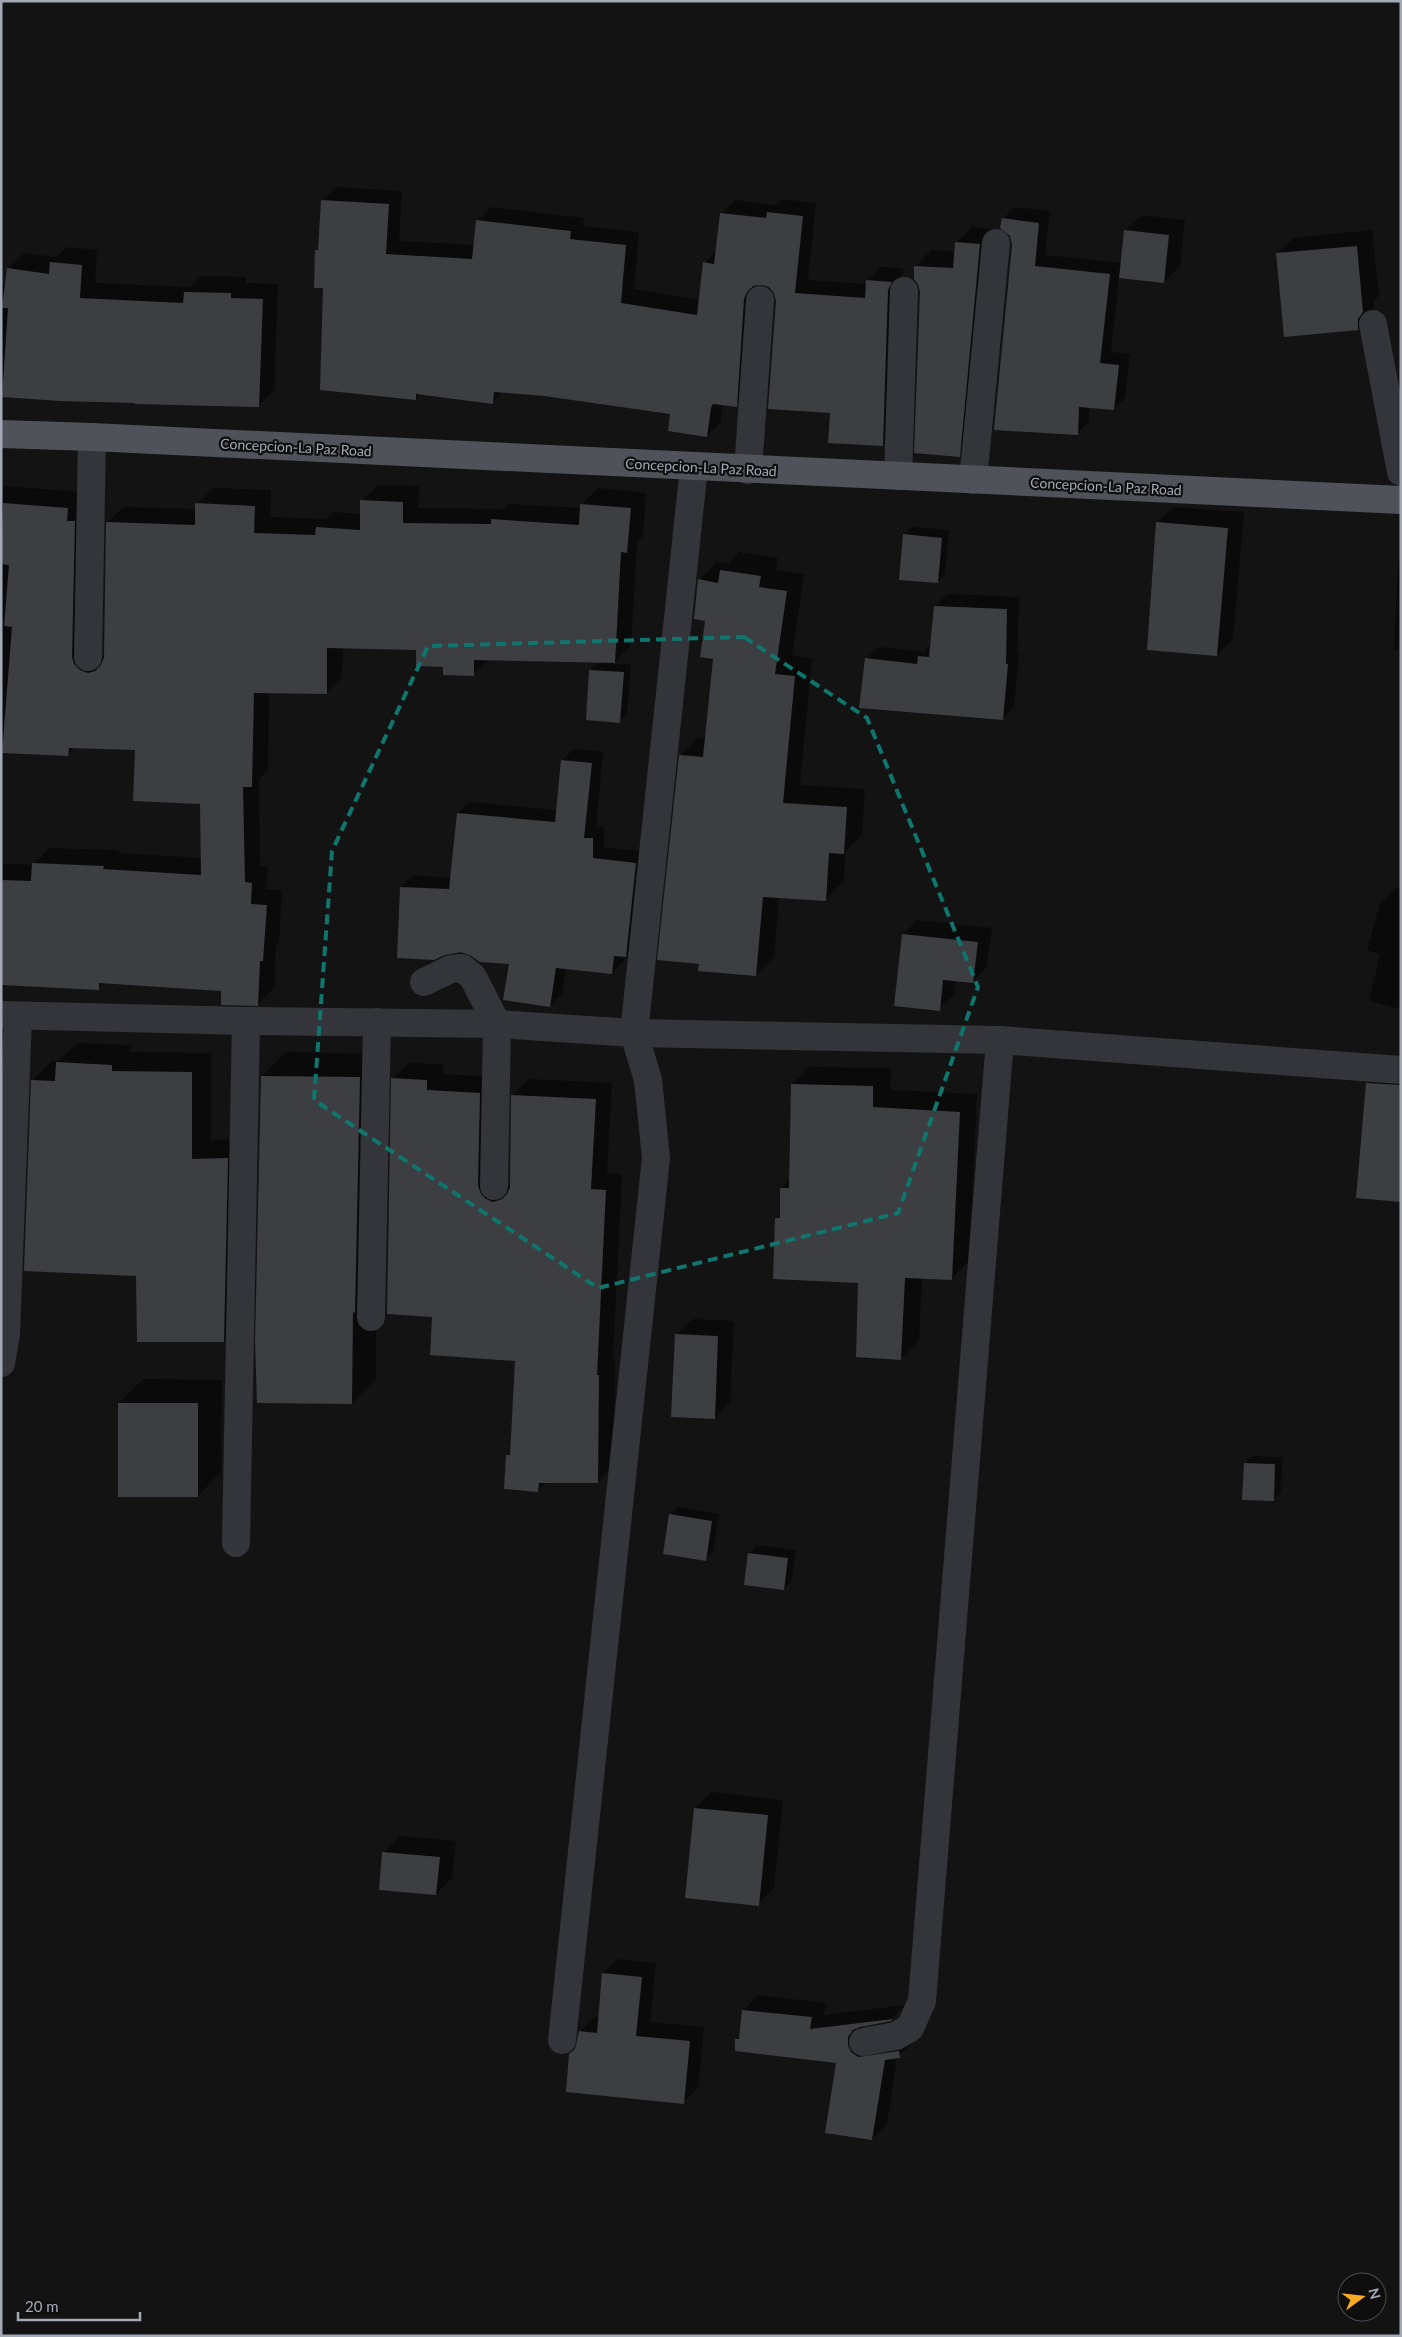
<svg xmlns="http://www.w3.org/2000/svg" width="1402" height="2337" viewBox="0 0 1402 2337" font-family="Lato,sans-serif">
	<rect width="100%" height="100%" fill="#131314"/>
	<g fill="#0007">
		<polygon points="336,187 402,191 399,241 475,245 478,221 491,207 584,218 583,226 639,232 634,289 700,300 705,263 717,250 722,213 735,200 776,205 782,199 816,203 808,280 867,284 868,281 881,267 904,268 901,276 896,431 883,445 832,412 777,301 775,292 770,286 758,284 750,392 736,405 722,404 721,422 707,436 672,413 545,395 504,391 493,402 421,393 415,399 325,287 316,251 319,248 322,201"/>
		<polygon points="1014,207 1050,211 1045,255 1122,263 1125,231 1142,215 1185,220 1180,266 1164,282 1119,277 1111,352 1130,354 1125,398 1113,409 1089,407 1089,422 1077,433 1011,235 1003,219"/>
		<polygon points="972,227 995,229 975,440 959,455 919,284 915,279 916,266 931,250 956,252 956,243"/>
		<polygon points="1372,230 1379,295 1374,302 1374,312 1358,328 1277,254 1293,238"/>
		<polygon points="67,247 97,250 95,283 190,287 201,276 246,277 246,283 278,284 274,390 258,406 60,400 1,396 1,284 6,284 8,269 24,253 56,257"/>
		<polygon points="378,485 419,486 418,508 503,509 508,504 581,508 582,504 598,488 646,493 643,536 637,542 631,645 613,664 631,664 627,714 619,721 590,671 600,661 489,659 473,675 444,666 418,649 343,647 342,677 326,693 269,692 268,770 259,779 260,866 268,867 266,889 282,890 279,943 276,946 274,988 258,1004 223,990 104,982 98,989 8,984 1,989 1,863 33,865 49,848 119,850 119,853 202,858 201,803 137,749 75,747 67,755 1,752 1,486 84,492 97,655 105,657 107,523 123,507 196,509 197,504 213,488 271,490 270,517 326,519 333,512 361,514 362,501"/>
		<polygon points="1173,507 1244,512 1233,639 1217,655 1157,523"/>
		<polygon points="912,527 949,530 945,574 937,582 904,535"/>
		<polygon points="739,552 778,558 776,570 804,574 792,656 812,658 800,785 865,789 862,835 845,852 844,881 826,899 779,896 774,957 756,975 700,963 680,756 698,738 706,738 714,658 699,580 717,562 728,564"/>
		<polygon points="1401,558 1401,650 1394,650 1398,560"/>
		<polygon points="947,594 1019,597 1017,652 1019,652 1014,707 1002,719 866,659 879,647 924,652 932,644 935,606"/>
		<polygon points="1401,693 1401,740 1400,740"/>
		<polygon points="574,749 603,752 596,827 604,827 604,847 647,852 638,944 624,956 624,961 612,973 566,968 562,994 550,1006 511,963 401,887 413,875 452,878 458,813 470,802 557,810 562,760"/>
		<polygon points="1396,888 1401,889 1401,1009 1369,1001 1380,954 1367,950 1380,904"/>
		<polygon points="917,920 992,928 986,968 972,982 955,980 954,995 939,1009 903,935"/>
		<polygon points="77,1043 131,1045 131,1052 211,1053 211,1140 247,1139 243,1321 224,1340 137,1274 32,1081 52,1061 59,1061"/>
		<polygon points="286,1052 384,1054 376,1290 376,1379 352,1403 262,1076"/>
		<polygon points="409,1063 443,1064 443,1074 496,1077 502,1183 511,1186 513,1095 529,1079 612,1083 607,1173 622,1174 613,1359 615,1359 614,1466 597,1482 547,1482 538,1490 507,1455 512,1450 516,1360 433,1315 393,1079"/>
		<polygon points="810,1067 891,1068 890,1090 977,1094 969,1261 951,1279 922,1278 919,1341 901,1358 860,1282 777,1218 781,1214 781,1188 790,1179 792,1084"/>
		<polygon points="1383,1068 1401,1068 1401,1201 1367,1084"/>
		<polygon points="1,1069 18,1070 1,1260"/>
		<polygon points="692,1319 734,1321 730,1402 714,1418 676,1335"/>
		<polygon points="143,1379 222,1380 221,1472 198,1496 119,1403"/>
		<polygon points="1253,1456 1282,1457 1281,1492 1273,1500 1245,1463"/>
		<polygon points="678,1507 719,1514 713,1551 705,1559 671,1515"/>
		<polygon points="757,1545 796,1550 792,1581 784,1589 749,1553"/>
		<polygon points="711,1792 783,1800 774,1888 758,1904 695,1808"/>
		<polygon points="400,1836 456,1841 452,1878 436,1894 384,1852"/>
		<polygon points="618,1959 656,1963 650,2022 704,2027 698,2088 683,2102 576,2048 580,2031 595,2017 599,2017 603,1973"/>
		<polygon points="758,1995 826,2003 824,2015 905,2005 890,2020 862,2025 862,2030 913,2037 914,2042 897,2057 887,2124 872,2139 838,2062 736,2040 741,2035 744,2010"/>
	</g>
	<g fill="#3c3e42">
		<polygon points="321,200 389,204 386,254 472,259 476,220 571,231 570,239 626,245 621,303 697,315 703,262 714,264 720,213 766,218 767,212 803,216 795,293 865,298 866,280 892,282 888,290 883,446 828,443 830,413 768,409 776,301 774,293 769,287 762,285 753,286 747,292 744,299 737,407 713,404 711,408 707,437 668,431 670,414 544,396 494,392 493,404 416,394 416,400 320,390 323,288 314,288 315,250 318,250"/>
		<polygon points="1002,218 1039,223 1035,266 1110,274 1100,363 1119,365 1114,410 1079,407 1078,435 994,430 1012,245 1010,236 1000,228"/>
		<polygon points="1124,230 1169,235 1164,283 1119,278"/>
		<polygon points="955,242 980,244 960,457 914,453 920,292 918,284 914,279 914,266 953,268"/>
		<polygon points="1357,246 1363,312 1358,319 1358,330 1284,337 1276,253"/>
		<polygon points="50,262 82,265 80,298 183,303 184,292 231,293 231,298 263,299 259,407 135,404 135,403 60,401 2,397 8,308 2,308 7,268 49,274"/>
		<polygon points="360,500 403,502 403,523 491,524 491,519 579,525 580,504 631,508 627,553 621,552 615,663 474,660 474,676 443,675 443,667 416,666 416,650 327,648 327,694 254,693 252,787 243,787 245,882 252,883 251,904 267,905 263,961 260,961 258,1006 221,1005 221,991 99,983 99,990 1,985 1,880 31,881 32,863 104,866 103,869 201,875 200,804 133,801 135,750 69,748 68,756 2,753 12,627 4,626 9,565 1,564 3,503 68,508 67,521 75,521 72,657 74,664 80,670 88,673 95,671 101,665 104,657 106,522 195,525 195,503 255,506 254,533 315,535 316,527 360,530"/>
		<polygon points="1156,522 1228,528 1217,656 1147,650"/>
		<polygon points="903,534 942,538 938,583 899,580"/>
		<polygon points="720,570 761,576 759,587 787,591 775,674 795,676 783,803 847,807 844,854 829,853 826,901 763,897 756,976 698,971 699,964 657,960 679,755 703,757 713,659 700,657 705,621 694,619 698,579 718,583"/>
		<polygon points="934,606 1007,609 1006,664 1008,664 1003,720 859,708 865,658 917,664 918,656 929,657"/>
		<polygon points="589,670 624,672 620,723 586,720"/>
		<polygon points="561,760 592,763 584,838 593,838 593,858 636,863 626,957 614,956 612,974 556,968 550,1007 503,1000 509,964 480,962 471,956 461,952 445,955 434,960 397,958 400,887 449,889 457,813 555,822"/>
		<polygon points="902,934 978,942 973,983 943,980 940,1011 894,1006"/>
		<polygon points="56,1062 112,1065 112,1071 192,1072 192,1159 228,1158 224,1342 137,1342 136,1276 24,1271 31,1080 55,1081"/>
		<polygon points="261,1076 360,1077 355,1313 353,1312 352,1404 257,1403 255,1341"/>
		<polygon points="391,1078 427,1080 427,1090 480,1093 478,1186 481,1194 486,1199 493,1202 502,1199 507,1194 510,1187 511,1095 596,1099 591,1189 606,1190 597,1375 599,1375 598,1483 539,1483 538,1492 504,1489 506,1455 510,1455 515,1361 430,1355 432,1317 387,1314"/>
		<polygon points="1366,1083 1401,1085 1401,1202 1356,1198"/>
		<polygon points="791,1084 873,1086 873,1107 960,1112 952,1280 905,1278 901,1360 856,1357 858,1283 773,1279 775,1218 780,1218 780,1188 789,1188"/>
		<polygon points="675,1334 718,1336 715,1419 671,1417"/>
		<rect x="118" y="1403" width="80" height="94"/>
		<polygon points="1244,1463 1275,1464 1274,1501 1242,1500"/>
		<polygon points="669,1514 712,1521 706,1561 663,1554"/>
		<polygon points="748,1553 788,1558 784,1590 744,1585"/>
		<polygon points="694,1808 768,1815 759,1906 685,1898"/>
		<polygon points="382,1852 440,1857 436,1895 379,1890"/>
		<polygon points="602,1973 642,1977 636,2036 690,2041 684,2104 566,2092 569,2054 575,2049 579,2031 597,2033"/>
		<polygon points="742,2010 812,2017 810,2029 893,2019 891,2021 860,2027 853,2030 848,2037 848,2045 851,2052 858,2057 899,2051 900,2058 885,2060 872,2140 825,2133 836,2063 735,2051 735,2039 739,2039"/>
	</g>
	<g fill="none" stroke-linecap="round" stroke-linejoin="round">
		<g stroke="#33353a" stroke-width="28">
			<polyline points="1373,324 1401,472"/>
			<polyline points="748,470 760,300"/>
			<polyline points="898,476 904,291"/>
			<polyline points="973,480 996,243"/>
			<polyline points="88,657 92,437"/>
			<polyline points="424,982 451,969 462,968 473,977 497,1024 494,1186"/>
			<polyline points="1,1015 246,1021 497,1024 634,1033 1000,1040 1401,1070"/>
			<polyline points="371,1317 377,1022"/>
			<polyline points="1,1363 6,1334 18,1016"/>
			<polyline points="236,1543 246,1021"/>
			<polyline points="562,2040 656,1158 648,1080 634,1033 694,467"/>
			<polyline points="863,2042 896,2036 910,2028 922,2001 1000,1040"/>
		</g>
		<polyline stroke="#4f5259" stroke-width="28" points="1,434 92,437 1401,500"/>
	</g>
	<path fill="none" stroke="#0f766e" stroke-width="4" stroke-dasharray="10 6" stroke-linejoin="round" d="M 744,637 L 867,718 L 978,987 L 898,1213 L 598,1288 L 314,1100 L 332,851 L 428,646 Z"/>
	<g text-anchor="middle" dominant-baseline="central" stroke-width="4.5" stroke-linejoin="round" paint-order="stroke">
		<g font-size="14" fill="#a3aab6" stroke="#0e0e0f">
			<text transform="translate(296 447) rotate(3)">Concepcion-La Paz Road</text>
			<text transform="translate(701 467) rotate(3)">Concepcion-La Paz Road</text>
			<text transform="translate(1106 486) rotate(3)">Concepcion-La Paz Road</text>
		</g>
	</g>
	<rect width="1402" height="2337" fill="none" stroke="#a3aab6" stroke-width="5"/>
	<g transform="translate(1362 2297) rotate(75)"><circle r="24" fill="#0e0e0f" stroke="#4a4c52"/>
	<path d="M0-4L9 19L0 12L-9 19Z" fill="#faa925"/>
	<text y="-8" font-size="14" font-weight="bold" text-anchor="middle" fill="#a3aab6">N</text>
	</g>
	<path d="M18 2312v8h122v-8" fill="none" stroke="#a3aab6" stroke-width="2.5"/>
	<text x="25" y="2312" font-size="15" fill="#a3aab6" stroke="#0e0e0f" stroke-width="4" paint-order="stroke">20 m</text>
</svg>
